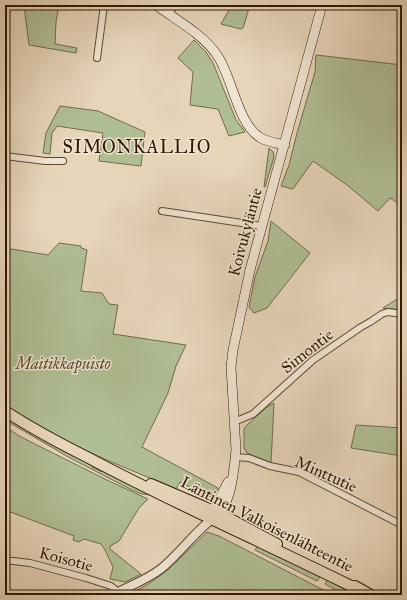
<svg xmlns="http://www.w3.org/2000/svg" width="407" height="600" viewBox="0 0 407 600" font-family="'IM FELL Great Primer',serif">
	<rect width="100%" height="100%" fill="#e7d5ba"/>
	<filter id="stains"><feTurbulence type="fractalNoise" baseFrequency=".005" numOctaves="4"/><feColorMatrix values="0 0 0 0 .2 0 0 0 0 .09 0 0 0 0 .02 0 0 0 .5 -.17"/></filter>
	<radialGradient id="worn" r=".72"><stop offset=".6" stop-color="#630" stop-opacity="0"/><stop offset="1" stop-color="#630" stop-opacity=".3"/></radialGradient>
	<g fill="#b0be94" stroke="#716a4a">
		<polygon points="24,5 59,5 56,22 55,44 77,48 76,53 29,45"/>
		<polygon points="232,5 250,5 243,28 241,29 221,24"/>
		<polygon points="194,40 206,52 213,63 236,120 245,132 229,136 218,109 190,105 193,72 178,58"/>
		<polygon points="316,55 402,65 402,206 390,198 378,211 347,185 313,161 293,189 281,186 289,165 297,133 315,72"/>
		<polygon points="60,106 98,111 145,132 141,166 99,161 103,133 57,126 52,133 50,154 43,153 46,133"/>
		<polygon points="269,148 273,152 274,157 265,187 264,187"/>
		<polygon points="271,221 310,253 267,308 254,313 249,307 255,277 268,241"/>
		<path d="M 59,243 L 81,246 L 81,248 L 87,250 L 81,291 L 102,293 L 109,304 L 118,305 L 113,334 L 186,345 L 176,366 L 168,393 L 142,447 L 218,488 L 213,496 L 209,497 L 180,482 L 176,489 C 117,464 57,442 5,405 L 5,248 L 48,255 Z"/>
		<polygon points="402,296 402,310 383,308"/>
		<polygon points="274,403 271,463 247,453 244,448 244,429 248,424 267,407"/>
		<polygon points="5,415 93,465 92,467 102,472 103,470 151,495 142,494 132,490 70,458 5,420"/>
		<polygon points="356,425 402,428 402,456 351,448"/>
		<polygon points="5,426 19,436 109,481 148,499 139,508 119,541 110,546 110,549 141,574 125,582 110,579 113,567 105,550 101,544 84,539 79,542 73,540 74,536 5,510"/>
		<polygon points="207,532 219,536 333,595 129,595 150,583 169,569"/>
		<polygon points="258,545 321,575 317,581 255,550"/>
		<polygon points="329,578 364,595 346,595 325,584"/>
	</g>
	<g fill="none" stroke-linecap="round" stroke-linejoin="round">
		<defs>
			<g id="minor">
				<polyline points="169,14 174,5"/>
				<polyline points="97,58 104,5"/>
				<polyline points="5,156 45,161 63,161"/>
				<polyline points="162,211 262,226"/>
				<polyline points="234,422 253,414 313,360 361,327 370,322 382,314 388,312 402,314"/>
				<polyline points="235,457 249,458 270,466 299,472 402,525"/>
				<polyline points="5,561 13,561 30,563 86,578 111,586 118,592"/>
			</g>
			<path id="tertiary" d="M 112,595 C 129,586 147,580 162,568 C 180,553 193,534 211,520"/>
			<g id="secondary">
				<path d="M 156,5 C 176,20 203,34 217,55 C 233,78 237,124 261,138 C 268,142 277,143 285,145"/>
				<polyline points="212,517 213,511 228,482"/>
				<path d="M 215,517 C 232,504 234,469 236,450 L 231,367 L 233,350 L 250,270 L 322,5"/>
			</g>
			<g id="primary">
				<path d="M 5,411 C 31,428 59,443 87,457 C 173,503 262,542 349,585 L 359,589"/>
				<polyline points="151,484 219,513 277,544"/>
				<polyline points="355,586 371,595"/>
			</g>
		</defs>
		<use href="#minor" stroke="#5f462e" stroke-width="8"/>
		<use href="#tertiary" stroke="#5f462e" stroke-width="10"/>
		<use href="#secondary" stroke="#321700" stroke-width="10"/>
		<use href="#primary" stroke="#321700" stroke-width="12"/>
		<use href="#minor" stroke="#efe4d2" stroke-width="6"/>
		<use href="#tertiary" stroke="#efe4d2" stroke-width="8"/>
		<use href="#secondary" stroke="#efe4d2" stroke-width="9"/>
		<use href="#primary" stroke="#e7d5ba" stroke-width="10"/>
	</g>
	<g text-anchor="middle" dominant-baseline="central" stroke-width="3" stroke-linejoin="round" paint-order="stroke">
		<g font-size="16" fill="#321700" stroke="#efe4d2">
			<text transform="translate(245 232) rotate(-75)">Koivukyläntie</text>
			<text transform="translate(307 351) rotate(-38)">Simontie</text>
			<text transform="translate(326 474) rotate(24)">Minttutie</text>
			<text transform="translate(267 524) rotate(27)">Läntinen Valkoisenlähteentie</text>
			<text transform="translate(66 559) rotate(15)">Koisotie</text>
		</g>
		<g font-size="16" font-style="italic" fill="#58492c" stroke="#efe4d2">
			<text x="63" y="363">Maitikkapuisto</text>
		</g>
		<g font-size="18" letter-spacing="1" fill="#321700" stroke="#efe4d2">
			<text x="137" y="147">SIMONKALLIO</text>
		</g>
	</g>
	<rect width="407" height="600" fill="none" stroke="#e7d5ba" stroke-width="20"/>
	<rect x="6" y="6" width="395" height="588" fill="none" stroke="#321700" stroke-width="2"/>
	<rect x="10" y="10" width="387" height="580" fill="none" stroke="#321700"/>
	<rect width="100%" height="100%" filter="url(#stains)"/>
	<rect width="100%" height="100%" fill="url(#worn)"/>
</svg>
